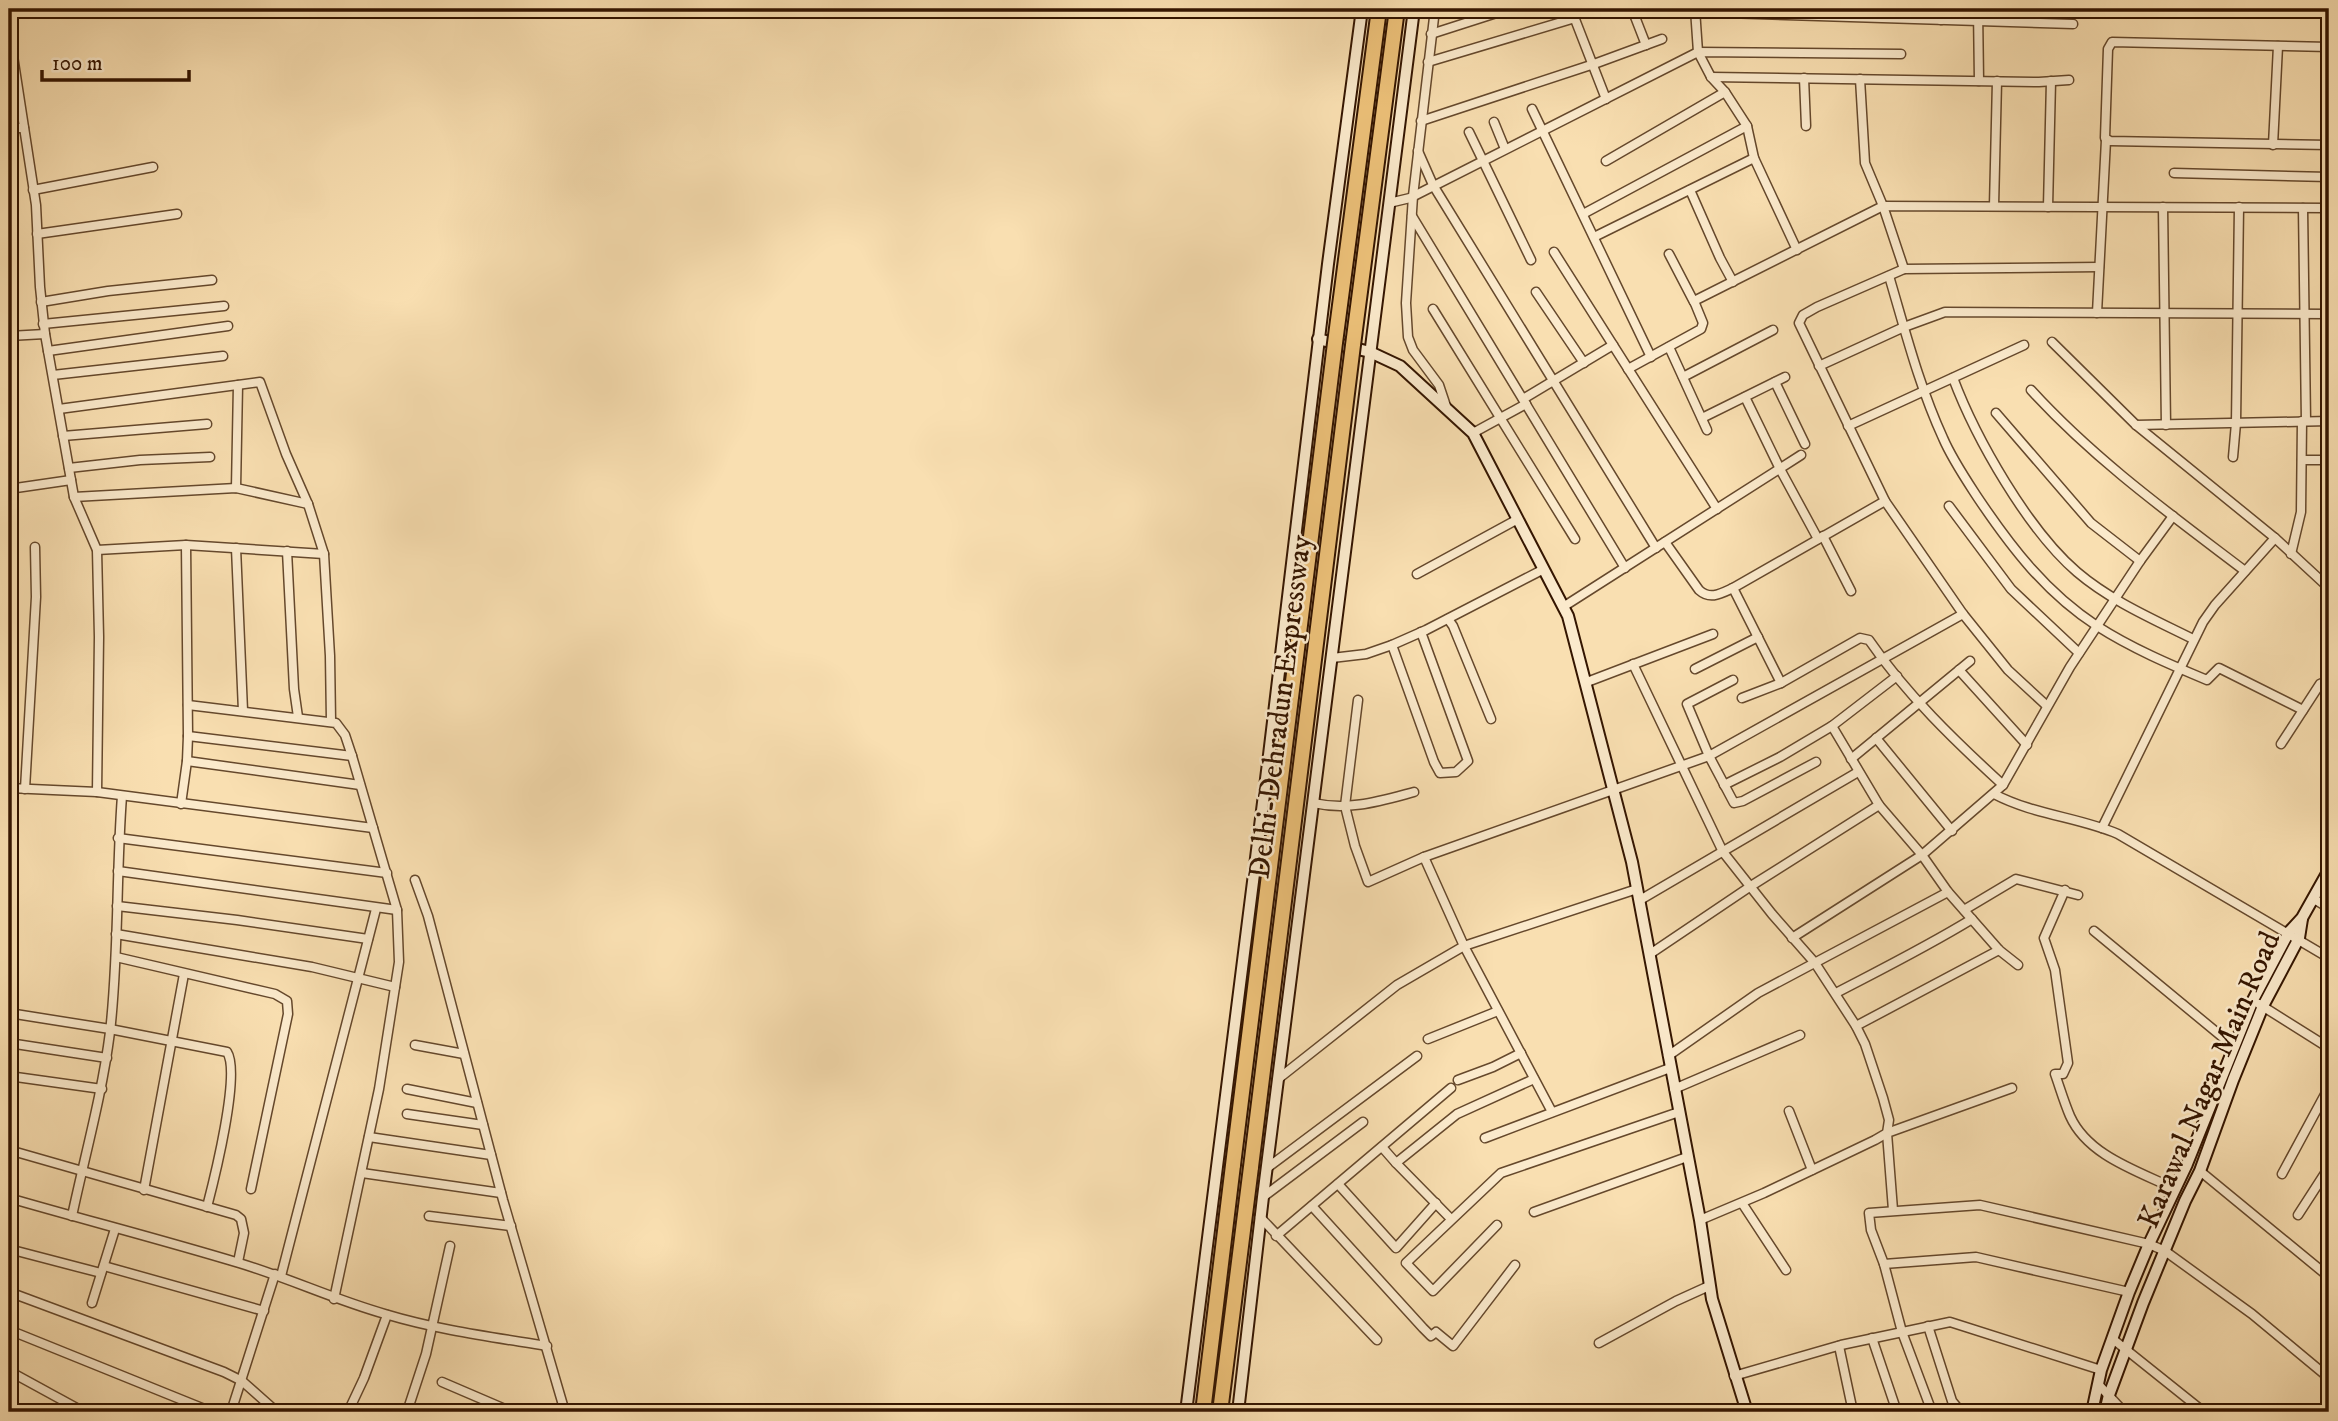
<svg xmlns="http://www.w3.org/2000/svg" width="2338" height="1421" viewBox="0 0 2338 1421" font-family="'IM FELL DW Pica',serif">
	<rect width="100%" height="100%" fill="#f9dfb1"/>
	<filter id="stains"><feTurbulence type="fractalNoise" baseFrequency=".00286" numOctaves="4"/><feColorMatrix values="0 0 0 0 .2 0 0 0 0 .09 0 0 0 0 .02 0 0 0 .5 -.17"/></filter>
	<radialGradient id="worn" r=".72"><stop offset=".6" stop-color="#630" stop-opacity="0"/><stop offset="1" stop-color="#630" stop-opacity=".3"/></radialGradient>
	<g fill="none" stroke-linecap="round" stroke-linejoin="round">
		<defs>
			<g id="street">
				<polyline points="1435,9 1413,196 1406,303 1408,337 1413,350 1439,385 1446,406"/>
				<polyline points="1571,9 1606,99"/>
				<polyline points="1632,9 1646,45"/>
				<polyline points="1695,9 1698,52 1711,77 1725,92 1747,126 1754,158 1797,250"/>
				<polyline points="1978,9 1979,81"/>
				<polyline points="1695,12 2073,24"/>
				<polyline points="1941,20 1942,9"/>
				<polyline points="9,30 36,205 40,287 45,334 74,497 97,550 99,637 97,792"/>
				<polyline points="1431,34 1509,9"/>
				<polyline points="2329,47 2112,42 2108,49 2105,138 2110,141 2329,145"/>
				<polyline points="1428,62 1575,18"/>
				<polyline points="1711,77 2039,82 2069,80"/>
				<polyline points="1804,78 1806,126"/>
				<polyline points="1860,79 1865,163 1883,206 1904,269"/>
				<polyline points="1532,109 1651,357"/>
				<polyline points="1421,121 1594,64 1662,39"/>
				<polyline points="1494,122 1505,149"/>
				<polyline points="9,128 24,128"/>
				<polyline points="1469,132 1531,260"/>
				<polyline points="2273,145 2278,46"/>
				<polyline points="1418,151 1433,185 1656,548"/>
				<polyline points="1606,161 1725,92"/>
				<polyline points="2174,173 2329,177"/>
				<polyline points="33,190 153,167"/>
				<polyline points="1690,190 1720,258 1733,282"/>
				<polyline points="1389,203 1410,198 1698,52 1901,54"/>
				<polyline points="1994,206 1997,81"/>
				<polyline points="2048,207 2051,81"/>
				<polyline points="2163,207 2166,425"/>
				<polyline points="2303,208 2306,421"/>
				<polyline points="1583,214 1747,126"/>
				<polyline points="1412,216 1625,568"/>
				<polyline points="37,234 177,214"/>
				<polyline points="1594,237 1754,158"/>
				<polyline points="1554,252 1717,509"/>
				<polyline points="1669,254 1694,302"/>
				<path d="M 1889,276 C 1905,330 1919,386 1943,438 C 1952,459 1965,478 1978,498 C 2011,547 2046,593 2097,626 C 2131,648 2171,665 2207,680 L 2219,668 L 2303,710"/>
				<polyline points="1536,292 1584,363"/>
				<polyline points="41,302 108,291 212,280"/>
				<polyline points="1433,309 1575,539"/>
				<polyline points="2097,313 2106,140"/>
				<polyline points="43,324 224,306"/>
				<polyline points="9,336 45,334"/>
				<polyline points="2052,342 2136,425 2275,538 2215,605 2203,622 2102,828"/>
				<polyline points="1669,347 1707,430"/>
				<polyline points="48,351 228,326"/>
				<polyline points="1819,366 1904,327 1945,312 2329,314"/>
				<polyline points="1628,369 1701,329 1703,323 1694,301 1883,206 2329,208"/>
				<polyline points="53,375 223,356"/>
				<polyline points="1683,377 1773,330"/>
				<path d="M 1953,378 C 1976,439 2028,530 2077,572 C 2111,601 2153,619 2193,639"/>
				<polyline points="1775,382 1805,444"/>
				<path d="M 2031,390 C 2095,460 2170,514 2245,571"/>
				<polyline points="1745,397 1780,469 1818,539"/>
				<polyline points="1523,399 1613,345"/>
				<polyline points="59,409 260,382 286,454 308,504 324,554 330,656 331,721"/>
				<polyline points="1996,413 2091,523 2140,561"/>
				<polyline points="1702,418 1785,377"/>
				<polyline points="2136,425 2329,421"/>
				<polyline points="1848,426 2024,345"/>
				<polyline points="1473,433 1526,404"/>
				<polyline points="63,436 207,424"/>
				<polyline points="2233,457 2236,423 2239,207"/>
				<polyline points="2302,460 2329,460"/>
				<polyline points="69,468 140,460 210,457"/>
				<polyline points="236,488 238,385"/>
				<polyline points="9,489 71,480"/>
				<polyline points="74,497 236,488 308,504"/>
				<polyline points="1949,506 2011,589 2079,653"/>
				<polyline points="1823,536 1851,591"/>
				<polyline points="2275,538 2329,588"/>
				<path d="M 1665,542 L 1699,590 C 1710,600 1720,594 1733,588 L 1885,501"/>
				<polyline points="236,548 243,711"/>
				<polyline points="97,550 186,545 324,554"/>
				<polyline points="287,551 294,689 298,717"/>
				<polyline points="2291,554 2301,512 2302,421"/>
				<polyline points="1417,574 1518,519"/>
				<polyline points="1733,588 1781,683"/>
				<polyline points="1563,607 1801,455"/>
				<polyline points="1448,619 1453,626 1491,719"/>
				<polyline points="1392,645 1434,762 1440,773 1456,772 1468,761 1421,632"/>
				<polyline points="1332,658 1366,654 1392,645 1426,630 1544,569"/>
				<polyline points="1633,664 1723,852 1772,914 1815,963 1856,1026 1865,1044 1883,1098 1889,1120 1887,1133 1875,1140 1764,1193 1700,1220"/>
				<polyline points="1695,669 1758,637"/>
				<polyline points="1959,670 2027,745"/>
				<polyline points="1733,680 1687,704 1709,756 1734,803 1743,801 1816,762"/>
				<polyline points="1587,682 1713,634"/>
				<path d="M 1742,698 L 1781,683 L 1860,638 L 1869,640 C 1906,694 1955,741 2003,785"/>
				<polyline points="1358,700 1345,806 1355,846 1368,882 1424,857 1709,756 1963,614"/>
				<polyline points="188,705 336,723 345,735 352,756 397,910 399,962 379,1089 334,1299"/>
				<polyline points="2047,706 2008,670 1963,614 1885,501 1799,323 1803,315 1817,307 1904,269 2099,267"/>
				<polyline points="1832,726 1879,805 1922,855 1948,892 1999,950 2018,965"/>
				<polyline points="188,736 352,756"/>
				<polyline points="1876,738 1952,831"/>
				<polyline points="2281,744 2320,684 2329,680"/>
				<polyline points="1851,759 1970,661"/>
				<polyline points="187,761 360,785"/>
				<polyline points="1724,785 1780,757 1832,726 1897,676"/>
				<polyline points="9,788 97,792 373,828"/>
				<polyline points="25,789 36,597 35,547"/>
				<path d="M 1994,794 C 2034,815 2078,817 2118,834 L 2329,958"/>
				<path d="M 1313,803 C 1349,811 1380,801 1414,792"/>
				<polyline points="181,804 187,761 188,736 186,545"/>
				<polyline points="118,838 387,873"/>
				<polyline points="1424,857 1464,946 1552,1112"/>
				<polyline points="118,871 397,910"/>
				<polyline points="415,880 428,916 503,1200 565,1412"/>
				<path d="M 2065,890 L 2044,938 L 2055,970 L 2068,1063 L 2063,1074 L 2055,1074 C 2060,1088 2064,1102 2070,1116 C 2088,1156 2138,1171 2175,1189"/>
				<polyline points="2314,899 2329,908"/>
				<polyline points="1640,900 1858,772"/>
				<polyline points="117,906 237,920 368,939"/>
				<polyline points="1964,910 2016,879 2078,895"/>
				<polyline points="2094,931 2226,1040 2233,1050"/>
				<polyline points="116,934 312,967 395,987"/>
				<polyline points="1792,938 1922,855 2003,785 2070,667 2140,561 2173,516"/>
				<polyline points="1650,954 1751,886 1879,805"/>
				<polyline points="116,957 275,994 287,1001 288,1014 251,1189"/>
				<path d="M 1836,993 C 1882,969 1928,946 1972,919"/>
				<polyline points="2259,1004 2329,1048"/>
				<path d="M 9,1013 L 110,1029 L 227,1052 C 241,1073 214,1180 207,1207"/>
				<polyline points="1856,1026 1999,950"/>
				<polyline points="1428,1039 1498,1011"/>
				<polyline points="9,1043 107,1058"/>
				<polyline points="415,1045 464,1054"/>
				<polyline points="1668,1056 1758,993 1948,892"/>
				<polyline points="9,1076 102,1089"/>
				<polyline points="1278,1079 1397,985 1464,946 1637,889"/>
				<polyline points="1458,1080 1493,1067 1521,1053"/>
				<polyline points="407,1089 477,1103"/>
				<polyline points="1674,1089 1800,1035"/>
				<polyline points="1789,1111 1812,1170"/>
				<polyline points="407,1114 483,1125"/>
				<polyline points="369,1137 491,1155"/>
				<polyline points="1485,1138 1670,1068"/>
				<polyline points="1382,1147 1396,1163 1457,1114 1534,1079"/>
				<polyline points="9,1150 236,1215 241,1219 244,1233 238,1262"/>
				<polyline points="1396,1163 1451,1219"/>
				<polyline points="1267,1168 1417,1056"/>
				<polyline points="2200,1171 2329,1277"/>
				<polyline points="362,1173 501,1193"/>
				<polyline points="2282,1174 2329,1087"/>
				<polyline points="1338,1184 1396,1248 1436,1203"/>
				<polyline points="144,1190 184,974"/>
				<polyline points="1263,1197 1363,1122"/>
				<path d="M 9,1198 C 85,1220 163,1240 239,1263 C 289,1278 335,1300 385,1314 C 438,1330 492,1337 547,1346"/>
				<polyline points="1742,1203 1786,1270"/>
				<polyline points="1312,1206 1423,1328 1431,1336 1436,1332 1453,1346 1515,1265"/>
				<polyline points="1893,1210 1887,1133 2012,1088"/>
				<polyline points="1534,1212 1687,1157"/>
				<polyline points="2298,1215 2329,1167"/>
				<path d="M 72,1216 C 85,1155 102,1095 110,1032 C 119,954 116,875 122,796"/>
				<polyline points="429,1216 511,1226"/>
				<polyline points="1260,1217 1377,1340"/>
				<polyline points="1497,1225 1433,1291 1406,1263 1501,1173 1679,1112"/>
				<polyline points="1276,1236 1451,1088"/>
				<polyline points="9,1249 101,1273"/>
				<polyline points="1884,1264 1976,1257 2129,1292"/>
				<polyline points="104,1266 264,1311"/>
				<polyline points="281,1276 376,909"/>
				<polyline points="9,1292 224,1372 242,1381 277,1412"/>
				<polyline points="92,1303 115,1229"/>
				<polyline points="1928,1326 1952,1401 1961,1412"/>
				<polyline points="9,1330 212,1412"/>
				<polyline points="1872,1338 1897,1412"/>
				<polyline points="2114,1340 2204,1412"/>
				<polyline points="1599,1343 1676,1301 1709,1286"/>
				<polyline points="1839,1346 1853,1412"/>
				<polyline points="9,1371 84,1412"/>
				<polyline points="1734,1376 1841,1345 1950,1322 2101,1370"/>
				<polyline points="442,1382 512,1412"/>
				<polyline points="2098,1384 2124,1412"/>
				<polyline points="9,1406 27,1412"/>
				<polyline points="231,1412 275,1274"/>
				<polyline points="348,1412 364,1378 387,1315"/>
				<polyline points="407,1412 426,1354 450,1246"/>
				<polyline points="1932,1412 1902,1332 1884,1264 1871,1230 1869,1213 1980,1205 2149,1244 2165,1251 2252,1314 2329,1378"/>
			</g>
			<g id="secondary">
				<polyline points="1318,339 1370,352 1400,366 1473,433 1568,616 1632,862 1700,1220 1712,1299 1747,1412"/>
				<polyline points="1186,1412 1269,755 1328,264 1362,9"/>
				<polyline points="1238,1412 1263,1197 1414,9"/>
				<polyline points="2092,1412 2101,1370 2129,1292 2149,1244 2187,1164 2253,1000 2289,932 2302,918 2329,870"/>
				<polyline points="2105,1412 2109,1395 2143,1303 2185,1201 2200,1171 2233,1080 2263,1006 2299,938 2302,919"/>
			</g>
			<g id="highway">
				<polyline points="1203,1412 1233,1165"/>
				<polyline points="1220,1412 1251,1167"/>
			</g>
		</defs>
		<use href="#street" stroke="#65482c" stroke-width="11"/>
		<use href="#secondary" stroke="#341500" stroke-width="14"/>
		<use href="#highway" stroke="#341500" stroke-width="18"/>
		<use href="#street" stroke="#fbeacc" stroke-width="8"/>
		<use href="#secondary" stroke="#fbeacc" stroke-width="10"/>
		<use href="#highway" stroke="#ecc078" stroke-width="14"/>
		<defs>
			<g id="highway-bridge">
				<polyline points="1233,1165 1335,343 1379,9"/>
				<polyline points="1251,1167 1353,345 1397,9"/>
			</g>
		</defs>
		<use href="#highway-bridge" stroke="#341500" stroke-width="18" stroke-linecap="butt"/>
		<use href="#highway-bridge" stroke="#ecc078" stroke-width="14"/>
	</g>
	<g text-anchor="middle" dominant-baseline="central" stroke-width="5" stroke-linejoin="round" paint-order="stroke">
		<g font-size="30" fill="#341500" stroke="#fbeacc">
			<text transform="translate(1281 707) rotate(-83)">Delhi-Dehradun Expressway</text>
			<text transform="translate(2210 1080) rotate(-67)">Karawal Nagar Main Road</text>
		</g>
	</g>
	<rect width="2338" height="1421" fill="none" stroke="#f9dfb1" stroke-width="35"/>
	<rect x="10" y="10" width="2317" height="1400" fill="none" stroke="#341500" stroke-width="3.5"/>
	<rect x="18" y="18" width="2303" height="1386" fill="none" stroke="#341500" stroke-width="2"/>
	<path d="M42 70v10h147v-10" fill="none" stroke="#341500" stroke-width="3.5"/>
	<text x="52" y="70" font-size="21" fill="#341500" stroke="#fbeacc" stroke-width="5" paint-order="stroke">100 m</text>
	<rect width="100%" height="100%" filter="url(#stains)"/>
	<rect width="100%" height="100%" fill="url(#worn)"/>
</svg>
